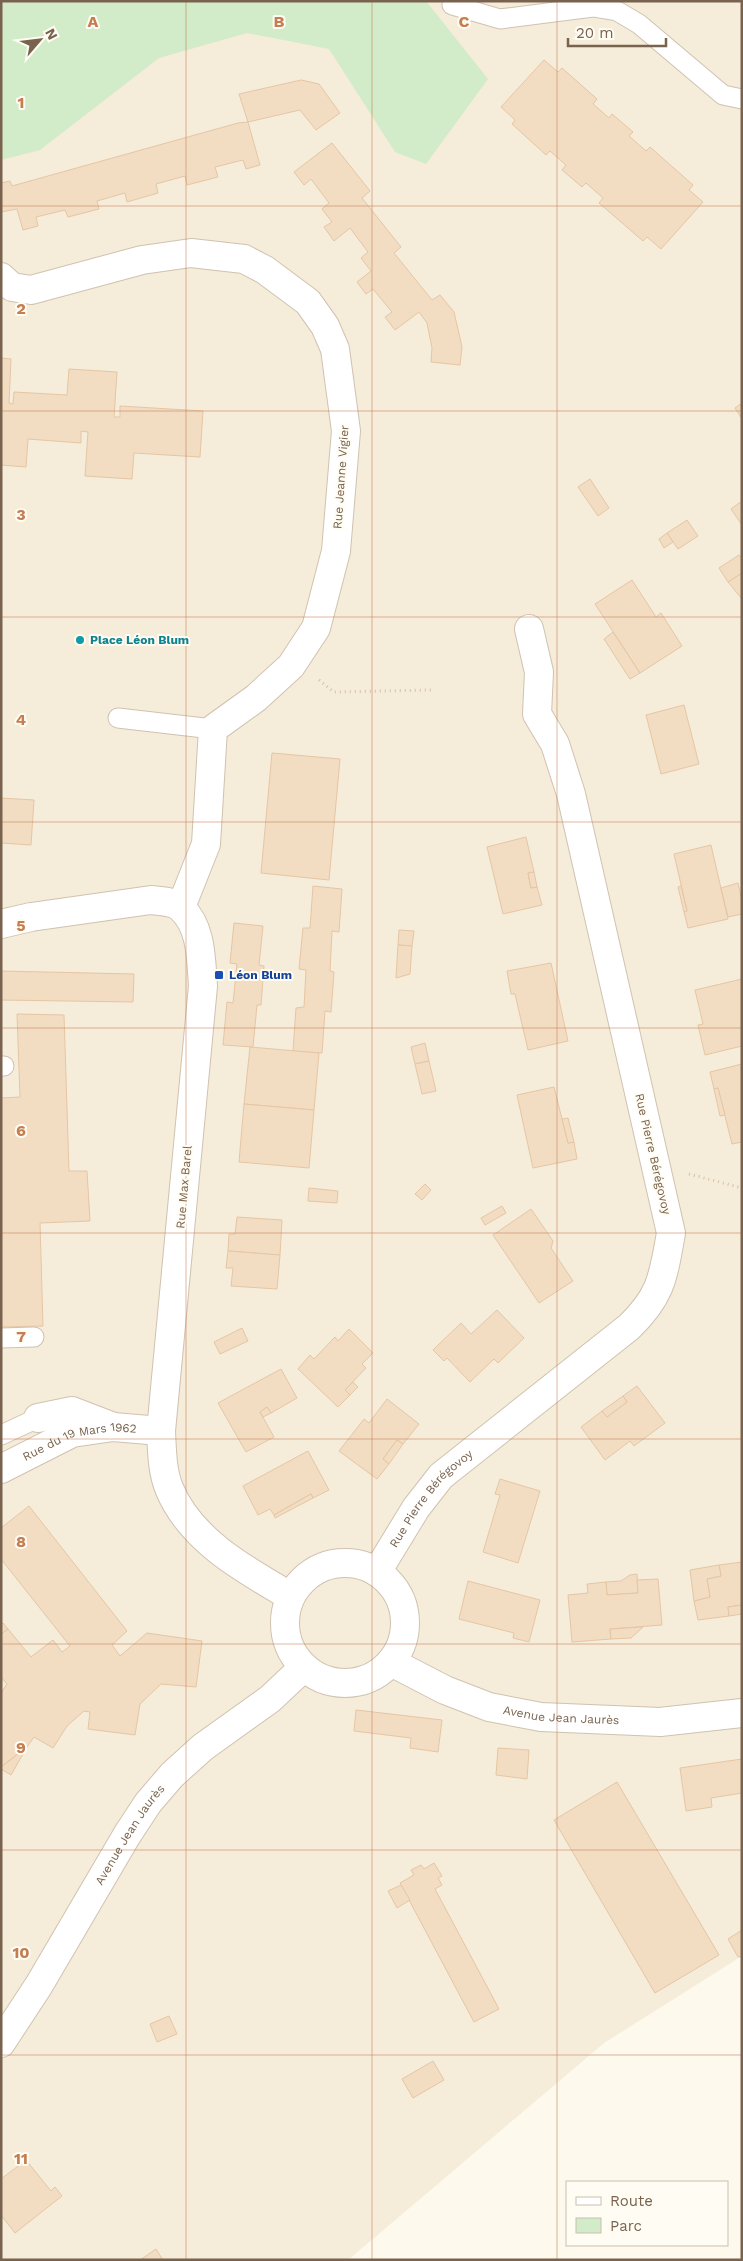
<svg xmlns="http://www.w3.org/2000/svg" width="743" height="2261" viewBox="0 0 743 2261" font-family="'Work Sans',sans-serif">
	<rect width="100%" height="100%" fill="#fdf9ec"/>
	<polygon fill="#f5ecda" points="1,1 742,1 742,1956 604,2043 348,2260 1,2260"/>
	<polygon fill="#d2ebc9" points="1,1 426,1 488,79 426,164 395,152 329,49 247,33 159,58 40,150 1,160"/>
	<g fill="#f2ddc3" stroke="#e5c6a4">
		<polygon points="544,60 558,72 562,68 597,99 593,104 609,118 612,114 633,132 629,136 646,151 650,147 693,185 689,190 703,202 661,249 647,237 643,241 599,203 603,198 586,183 582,187 562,170 566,165 550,151 546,155 512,124 515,120 501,107"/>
		<polygon points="301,80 319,84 340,113 316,130 300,110 248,122 239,94"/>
		<polygon points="248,122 260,165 246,169 243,160 215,167 218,177 187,185 185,176 156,184 158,193 127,202 125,193 97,201 99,209 68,217 65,210 36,217 38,226 23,230 17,209 1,212 1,183 10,181 12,186 238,123"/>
		<polygon points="332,143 370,191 362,198 401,247 394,253 432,300 440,295 454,312 462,347 460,365 431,362 432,348 427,323 419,312 395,330 385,317 392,312 373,289 366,294 357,282 371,271 361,258 368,252 350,228 334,241 324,227 332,222 322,209 329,203 311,179 304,185 294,172"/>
		<polygon points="1,358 11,359 9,403 13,404 14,392 67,395 69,369 117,372 114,417 120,417 120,406 203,411 200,457 134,453 132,479 85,476 88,432 81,431 81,443 28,439 26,467 1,465"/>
		<polygon points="742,403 742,419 735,408"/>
		<polygon points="590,479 609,508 598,516 578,487"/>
		<polygon points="742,501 742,525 731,509"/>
		<polygon points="687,520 698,536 678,549 667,533"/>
		<polygon points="667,533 673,542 664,548 659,539"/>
		<polygon points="739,555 742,559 742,573 728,582 719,568"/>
		<polygon points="742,573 742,599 728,582"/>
		<polygon points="632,580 656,617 661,613 682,646 640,673 595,604"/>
		<polygon points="613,632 640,673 630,679 604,639"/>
		<polygon points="684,705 699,764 661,774 646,715"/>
		<polygon points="272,753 340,759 329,880 261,873"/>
		<polygon points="1,798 34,800 31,845 1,843"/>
		<polygon points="526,837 534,872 528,873 531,888 537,887 542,905 503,914 487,847"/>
		<polygon points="711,845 728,919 688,928 684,912 687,911 674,854"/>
		<polygon points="534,872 537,887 531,888 528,873"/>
		<polygon points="738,883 742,901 742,914 728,917 721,888"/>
		<polygon points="313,886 342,889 339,932 332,931 330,971 334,972 331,1012 325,1011 322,1053 293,1051 296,1008 304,1007 306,970 299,969 303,928 310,928"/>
		<polygon points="681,886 687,911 684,912 678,887"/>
		<polygon points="234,923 263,926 259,965 264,966 261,1005 257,1005 253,1047 223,1045 227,1002 233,1003 237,964 230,963"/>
		<polygon points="399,930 414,931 412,946 398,945"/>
		<polygon points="398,945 412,946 410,974 396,978"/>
		<polygon points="551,963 568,1041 528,1050 515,994 511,994 507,971"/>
		<polygon points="1,971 134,974 133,1002 1,1000"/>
		<polygon points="742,979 742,1046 705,1055 698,1025 703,1024 695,990"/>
		<polygon points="17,1014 64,1015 69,1171 87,1171 90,1221 40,1223 43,1326 1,1327 1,1098 20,1097"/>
		<polygon points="425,1043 429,1061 415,1064 411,1047"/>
		<polygon points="250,1047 319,1053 314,1110 244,1104"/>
		<polygon points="429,1061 436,1091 422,1094 415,1064"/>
		<polygon points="742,1064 742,1142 732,1144 718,1088 714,1089 710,1072"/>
		<polygon points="554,1087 568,1143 574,1142 577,1159 533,1168 517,1095"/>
		<polygon points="718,1088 725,1115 720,1116 714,1089"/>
		<polygon points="244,1104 314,1110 309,1168 239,1162"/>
		<polygon points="568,1118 574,1142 568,1143 562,1119"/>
		<polygon points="425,1184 431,1190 422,1200 415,1194"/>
		<polygon points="309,1188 338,1191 337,1203 308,1201"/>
		<polygon points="502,1206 506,1213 485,1225 481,1218"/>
		<polygon points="531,1209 553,1241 551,1248 573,1281 539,1303 493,1235"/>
		<polygon points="237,1217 282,1220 280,1255 228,1251 229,1234 235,1234"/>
		<polygon points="228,1251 280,1255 277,1289 231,1286 233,1268 226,1268"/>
		<polygon points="497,1310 524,1338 498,1363 494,1359 470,1382 447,1358 444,1361 433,1350 461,1323 471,1334"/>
		<polygon points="242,1328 248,1341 220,1354 214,1342"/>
		<polygon points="349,1329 373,1353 362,1364 366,1368 345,1390 350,1395 338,1407 298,1369 310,1355 314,1359 335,1337 338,1341"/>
		<polygon points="281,1369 297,1398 271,1413 267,1407 260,1412 274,1437 246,1452 218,1403"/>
		<polygon points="353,1382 358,1387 350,1395 345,1390"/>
		<polygon points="637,1386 665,1423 634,1446 630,1441 605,1460 581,1427 602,1411 607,1417 627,1402 623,1396"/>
		<polygon points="623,1396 627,1402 607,1417 602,1411"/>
		<polygon points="387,1399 419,1424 403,1444 397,1440 383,1459 389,1464 377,1479 339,1451 364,1419 369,1423"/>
		<polygon points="267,1407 271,1413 263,1417 260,1412"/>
		<polygon points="397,1440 403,1444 389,1464 383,1459"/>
		<polygon points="308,1451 329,1490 313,1498 311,1494 274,1515 270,1509 258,1515 243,1486"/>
		<polygon points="500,1479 540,1491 518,1563 483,1552 500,1495 495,1494"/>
		<polygon points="311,1494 313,1498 275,1518 274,1515"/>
		<polygon points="29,1506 127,1631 112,1645 120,1656 147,1633 202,1641 196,1687 161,1684 140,1704 135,1735 88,1729 90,1712 84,1711 67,1726 53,1748 34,1737 27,1747 1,1767 1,1693 7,1684 1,1677 1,1634 8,1629 31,1657 53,1640 62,1652 70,1646 1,1559 1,1528"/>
		<polygon points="742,1562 742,1605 728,1607 729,1616 698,1620 694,1601 710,1597 707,1579 721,1576 719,1565"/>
		<polygon points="719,1565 721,1576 707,1579 710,1597 694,1601 690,1570"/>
		<polygon points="637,1574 638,1593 607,1595 606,1582 621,1581 630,1575"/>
		<polygon points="658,1579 662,1625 610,1629 611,1639 572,1642 568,1595 588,1593 587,1584 606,1582 607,1595 638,1593 637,1580"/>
		<polygon points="468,1581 540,1600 529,1642 513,1638 514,1633 459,1619"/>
		<polygon points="742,1605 742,1614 729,1616 728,1607"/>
		<polygon points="3,1623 8,1629 1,1634 1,1624"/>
		<polygon points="643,1627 631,1638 611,1639 610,1629"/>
		<polygon points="356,1710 442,1720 438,1752 410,1748 411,1738 354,1731"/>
		<polygon points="27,1747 11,1775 1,1769 1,1767"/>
		<polygon points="498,1748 529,1750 527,1779 496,1775"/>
		<polygon points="742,1759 742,1793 711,1798 712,1807 686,1811 680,1768"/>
		<polygon points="617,1782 719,1955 655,1993 554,1820"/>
		<polygon points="434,1863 442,1876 438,1878 442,1885 435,1889 499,2009 474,2022 400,1883 414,1875 411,1870 421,1865 424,1869"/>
		<polygon points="401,1885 410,1900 397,1908 388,1891"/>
		<polygon points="742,1930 742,1956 738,1957 728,1939"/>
		<polygon points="169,2016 177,2034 157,2042 150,2024"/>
		<polygon points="433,2061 444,2080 413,2098 402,2079"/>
		<polygon points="26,2160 51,2191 55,2187 62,2196 15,2233 1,2215 1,2179"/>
		<polygon points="156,2249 163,2260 140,2260"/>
	</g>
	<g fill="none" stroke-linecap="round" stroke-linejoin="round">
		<defs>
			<g id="lane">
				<polyline points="452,5 500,19 593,7 617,11 639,24 723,95 742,99"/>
				<polyline points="118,718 213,729"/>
				<polyline points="1,1066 4,1066"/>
				<polyline points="1,1338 34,1337"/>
				<polyline points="1,1435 38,1418"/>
			</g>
			<g id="street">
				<polyline points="1,277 12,287 31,290 142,260 191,253 244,259 265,270 308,302 325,326 335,349 346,431 336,551 316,628 291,666 256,698 213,729 206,844 181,907"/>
				<path d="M 1,924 L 31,917 L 151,900 C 160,901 174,901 181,908 C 202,927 201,960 203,986 L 161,1431 C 162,1450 162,1471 169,1488 C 190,1540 245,1570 290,1596"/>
				<polyline points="38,1418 72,1411 111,1426"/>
				<path id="s1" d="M 1,1469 L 72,1433 L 113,1427 L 161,1431"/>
				<circle cx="345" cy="1623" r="60"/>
				<path id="s2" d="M 377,1572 L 416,1508 L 441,1476 L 629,1327 C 662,1295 663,1277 671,1233 L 571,794 L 555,744 L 537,714 L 539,672 L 529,629"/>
				<path id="s3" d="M 391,1662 L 445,1690 L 489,1707 L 541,1717 L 660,1722 L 742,1713"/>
				<path id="s4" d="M 1,2043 L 39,1985 L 127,1835 L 148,1803 L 172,1775 L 203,1747 L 270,1699 L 304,1667"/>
			</g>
		</defs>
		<use href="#lane" stroke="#d0c2b0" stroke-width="21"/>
		<use href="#street" stroke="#d0c2b0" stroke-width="30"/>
		<g stroke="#d8c0a6" stroke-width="3" stroke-dasharray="1 4" stroke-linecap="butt">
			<polyline points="319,680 334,692 431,690"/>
			<polyline points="689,1174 742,1188"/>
		</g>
		<use href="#lane" stroke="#fff" stroke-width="19"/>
		<use href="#street" stroke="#fff" stroke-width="28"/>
	</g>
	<path fill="none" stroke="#c57d52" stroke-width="1" stroke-opacity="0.55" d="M 186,1 L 186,2260M 372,1 L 372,2260M 557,1 L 557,2260M 1,206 L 742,206M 1,411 L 742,411M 1,617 L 742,617M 1,822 L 742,822M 1,1028 L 742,1028M 1,1233 L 742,1233M 1,1439 L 742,1439M 1,1644 L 742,1644M 1,1850 L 742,1850M 1,2055 L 742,2055"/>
	<circle fill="#0f9aa8" stroke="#fffcf3" stroke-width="2" cx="80" cy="640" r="5"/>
	<rect fill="#1a4fb4" stroke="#fffcf3" stroke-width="2" x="214" y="970" width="10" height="10" rx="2.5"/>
	<g text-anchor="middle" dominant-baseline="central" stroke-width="4" stroke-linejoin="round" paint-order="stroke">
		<g font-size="12" fill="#79634e" stroke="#fffcf3">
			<text transform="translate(341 477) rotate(-86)">Rue Jeanne Vigier</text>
			<text transform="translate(653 1154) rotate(77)">Rue Pierre Bérégovoy</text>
			<text transform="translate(184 1187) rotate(-85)">Rue Max Barel</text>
			<text stroke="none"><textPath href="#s1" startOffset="85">Rue du 19 Mars 1962</textPath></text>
			<text stroke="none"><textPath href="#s2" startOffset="92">Rue Pierre Bérégovoy</textPath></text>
			<text stroke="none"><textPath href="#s3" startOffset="181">Avenue Jean Jaurès</textPath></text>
			<text stroke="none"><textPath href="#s4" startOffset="245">Avenue Jean Jaurès</textPath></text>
		</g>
		<g font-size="12" font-weight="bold" fill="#0d838f" stroke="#fffcf3" text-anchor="start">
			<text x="90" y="640">Place Léon Blum</text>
		</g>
		<g font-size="12" font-weight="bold" fill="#164399" stroke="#fffcf3" text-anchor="start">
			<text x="229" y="975">Léon Blum</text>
		</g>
	</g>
	<g font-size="16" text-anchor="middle" font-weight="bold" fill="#c57d52" stroke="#fffcf3" stroke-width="4" stroke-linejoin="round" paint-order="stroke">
		<text x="93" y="27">A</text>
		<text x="279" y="27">B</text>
		<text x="464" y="27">C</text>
		<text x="21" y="108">1</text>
		<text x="21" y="314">2</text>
		<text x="21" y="520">3</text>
		<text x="21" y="725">4</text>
		<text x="21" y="931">5</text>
		<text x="21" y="1136">6</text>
		<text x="21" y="1342">7</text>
		<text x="21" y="1547">8</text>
		<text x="21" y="1753">9</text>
		<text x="21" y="1958">10</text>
		<text x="21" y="2164">11</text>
	</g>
	<rect width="743" height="2261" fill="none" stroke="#79634e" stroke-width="5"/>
	<rect x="566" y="2181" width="162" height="65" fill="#fffcf3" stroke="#c9bfb1"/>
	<rect x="576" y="2197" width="25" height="8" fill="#ffffff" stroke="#c9bfb1"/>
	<text x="610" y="2206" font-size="15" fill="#79634e">Route</text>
	<rect x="576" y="2218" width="25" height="15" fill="#d2ebc9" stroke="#c9bfb1"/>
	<text x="610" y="2231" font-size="15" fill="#79634e">Parc</text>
	<g transform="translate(40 40) rotate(62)" stroke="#fffcf3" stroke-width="4" paint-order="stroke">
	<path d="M0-4L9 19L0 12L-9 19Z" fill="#79634e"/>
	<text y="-8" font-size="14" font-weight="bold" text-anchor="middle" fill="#79634e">N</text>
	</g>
	<path d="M568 38v8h98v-8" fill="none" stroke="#79634e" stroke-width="2.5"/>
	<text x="576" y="38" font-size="15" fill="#79634e" stroke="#fffcf3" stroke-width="4" paint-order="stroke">20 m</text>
</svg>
